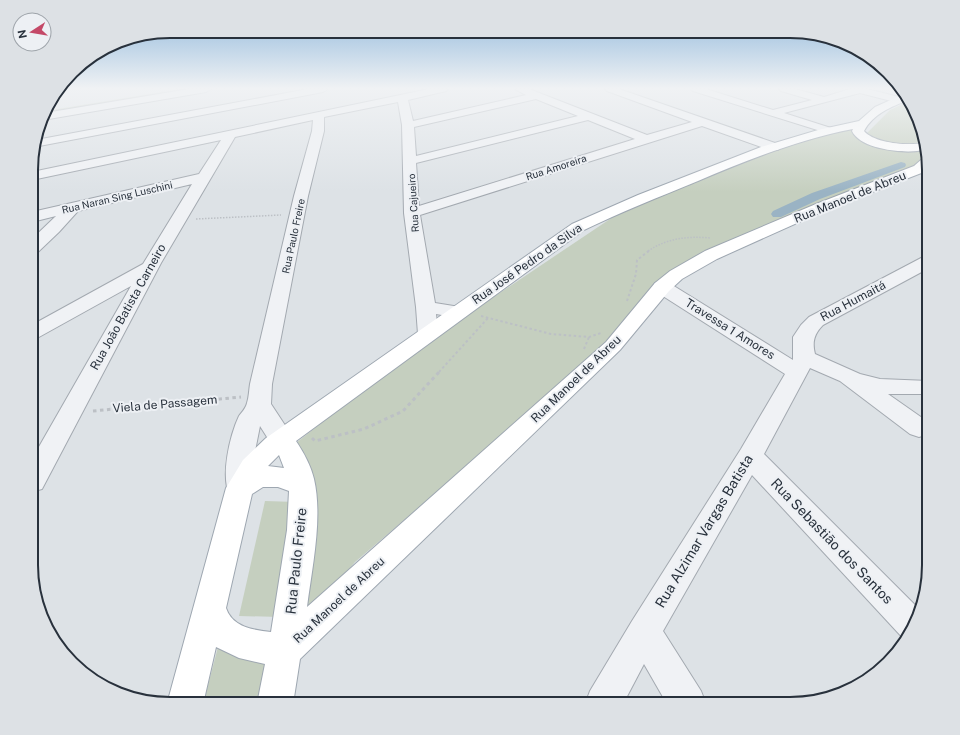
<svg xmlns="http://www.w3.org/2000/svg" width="960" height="735" viewBox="0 0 960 735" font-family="'Public Sans',sans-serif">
	<rect width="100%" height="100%" fill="#dde2e6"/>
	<g fill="#c5cfbf">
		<polygon points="180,89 197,89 45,115 46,111"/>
		<polygon points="909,101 915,109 921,142 913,144 886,144 866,134 890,110"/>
		<polygon points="853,128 857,135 920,150 923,154 920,163 693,258 677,267 669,273 590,361 355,562 295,632 296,443 361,391 443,331 616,215 780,147"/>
		<polygon points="265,501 296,502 280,617 239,616"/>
		<polygon points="218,647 272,655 263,704 203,704"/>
	</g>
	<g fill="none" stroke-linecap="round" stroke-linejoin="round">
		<polygon fill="#9ab3c4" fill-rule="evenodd" points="901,162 905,163 906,165 905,167 820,199 781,217 773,217 771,214 773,211 812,193"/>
		<defs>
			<g id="minor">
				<polygon points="189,89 211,89 206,92 43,120 45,113"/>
				<polygon points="308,89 328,89 323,92 34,147 36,140"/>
				<path d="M 429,89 L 448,89 L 446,91 L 408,100 L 413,121 L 526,95 L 515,89 L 529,89 L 647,135 L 692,122 L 607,91 L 605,89 L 619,89 L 778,144 L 780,147 L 778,150 L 770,150 L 702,126 L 420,215 L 435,303 L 466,308 L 469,312 L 466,316 L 459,318 L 436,314 L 438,334 L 435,338 L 428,340 L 421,338 L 418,334 L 416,307 L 404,213 L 402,125 L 398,102 L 324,117 L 324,131 L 308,196 L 272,384 L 271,404 L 294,439 L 290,445 L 281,448 L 272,445 L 260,426 L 253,461 L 254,488 L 250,496 L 240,499 L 230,496 C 220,477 230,435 239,416 C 242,412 246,408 247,403 C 249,397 249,390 250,384 L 294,196 L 312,131 L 313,120 L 235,137 L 161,263 L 42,489 L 31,492 L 32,459 L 131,286 L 39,337 L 32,339 L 32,325 L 143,264 L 192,184 L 78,211 L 59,232 L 38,252 L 32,253 L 32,239 L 56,216 L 32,222 L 32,212 L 199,174 L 221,140 L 32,180 L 32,172 ZM 536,99 L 578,116 L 416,156 L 414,127 ZM 588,120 L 635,139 L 419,206 L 416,163 Z"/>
				<polygon points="691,89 706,89 773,110 812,100 781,91 779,89 795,89 824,97 850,89 867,89 903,98 904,100 899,103 860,93 784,113 831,128 833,130 831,132 827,133 693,91"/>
				<path d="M 929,256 L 929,268 L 823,325 C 814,334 812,342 815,354 L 860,374 L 880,379 L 929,381 L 929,393 L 924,394 L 888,394 L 928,422 L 928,434 L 919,437 L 910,434 L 840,381 L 810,368 L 764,454 L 920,610 L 918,619 L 906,639 L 902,637 L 752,475 L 663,631 L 701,691 L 706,704 L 667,704 L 644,664 L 623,704 L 585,704 L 590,691 L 632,621 L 741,449 L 785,374 L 655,291 L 653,287 L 655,283 L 662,281 L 669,283 L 793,360 L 793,337 L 801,325 L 809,317 L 923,257 Z"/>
			</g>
			<path id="major" d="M 904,94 L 908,100 C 891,107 873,114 864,131 C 874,143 907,146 923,143 L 924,150 C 906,154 861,150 852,131 L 853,129 C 800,139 748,160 698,181 C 659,197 621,212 584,230 L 296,441 C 304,453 311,466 314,479 C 323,518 312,568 307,607 L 606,342 L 655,283 L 670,271 L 705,251 L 816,204 L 914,166 L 922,159 L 926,158 L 929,168 L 924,172 L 826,210 L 717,259 L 682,279 L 669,291 L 620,350 L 300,659 L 293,704 L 257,704 L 265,664 L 239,658 L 216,647 L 203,704 L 167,704 L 226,488 L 243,460 L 266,438 L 572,224 L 638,195 L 761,147 L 818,130 L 859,121 L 875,107 ZM 279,455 L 284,468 L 268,466 ZM 263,487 L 278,487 L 289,491 L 287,530 L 271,632 C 253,630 232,627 226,608 L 252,494 Z"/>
		</defs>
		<use href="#minor" stroke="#a3a9b0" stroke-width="2"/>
		<use href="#major" stroke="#9ea7b1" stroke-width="2"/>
		<g stroke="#bcc0c5" stroke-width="1.5" stroke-dasharray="1.5 1.5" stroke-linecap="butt">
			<polyline points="196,219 281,215"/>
			<path d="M 648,251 C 668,238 687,236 711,238"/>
		</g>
		<g stroke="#bcc0c5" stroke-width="2" stroke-dasharray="2.5 2.5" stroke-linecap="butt">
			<polyline points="627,301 636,274 637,260 650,250"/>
			<polyline points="481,316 551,334 589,337 601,333"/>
			<polyline points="584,349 589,337"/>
			<polyline points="439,372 488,318"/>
		</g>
		<g stroke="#bcc0c5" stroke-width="3" stroke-dasharray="3.5 3.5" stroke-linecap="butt">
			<polyline points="93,411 241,397"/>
			<polyline points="312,438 315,441 364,429 403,411 440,371"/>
		</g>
		<use href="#minor" fill="#f0f2f5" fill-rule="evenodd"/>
		<use href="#major" fill="#fff" fill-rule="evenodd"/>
	</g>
	<linearGradient id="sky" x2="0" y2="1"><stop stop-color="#89b4da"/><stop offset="0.46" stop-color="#f0f2f4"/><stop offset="1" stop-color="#f0f2f4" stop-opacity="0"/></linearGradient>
	<rect width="960" height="192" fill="url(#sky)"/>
	<g text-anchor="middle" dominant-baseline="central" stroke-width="4" stroke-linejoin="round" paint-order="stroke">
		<g font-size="10" fill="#28313c" stroke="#edf0f4">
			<text transform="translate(556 167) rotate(-18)">Rua Amoreira</text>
			<text transform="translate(117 197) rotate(-13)">Rua Naran Sing Luschini</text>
			<text transform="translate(413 203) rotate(-94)">Rua Cajueiro</text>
			<text transform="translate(293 236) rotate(-78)">Rua Paulo Freire</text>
		</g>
		<g font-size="12" fill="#28313c" stroke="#edf0f4">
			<text transform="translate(850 197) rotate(-22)">Rua Manoel de Abreu</text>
			<text transform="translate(527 264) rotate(-35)">Rua José Pedro da Silva</text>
			<text transform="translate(853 301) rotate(-28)">Rua Humaitá</text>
			<text transform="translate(128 307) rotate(-61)">Rua João Batista Carneiro</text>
			<text transform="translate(730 329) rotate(32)">Travessa 1 Amores</text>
			<text transform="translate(576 379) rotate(-44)">Rua Manoel de Abreu</text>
			<text transform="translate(165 404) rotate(-5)">Viela de Passagem</text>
			<text transform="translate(339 600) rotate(-43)">Rua Manoel de Abreu</text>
		</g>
		<g font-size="14" fill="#28313c" stroke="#edf0f4">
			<text transform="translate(704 531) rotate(-59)">Rua Alzimar Vargas Batista</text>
			<text transform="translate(832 541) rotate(46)">Rua Sebastião dos Santos</text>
			<text transform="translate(296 561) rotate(-84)">Rua Paulo Freire</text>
		</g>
	</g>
	<path d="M0 0H960V735H0ZM170 38H790A132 132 0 0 1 922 170V565A132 132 0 0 1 790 697H170A132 132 0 0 1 38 565V170A132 132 0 0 1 170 38Z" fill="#dde1e5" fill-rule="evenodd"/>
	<path fill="none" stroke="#28313c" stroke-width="2" d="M170 38H790A132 132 0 0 1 922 170V565A132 132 0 0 1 790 697H170A132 132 0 0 1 38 565V170A132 132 0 0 1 170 38Z"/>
	<g transform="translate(32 32) rotate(258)"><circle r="19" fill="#edf0f4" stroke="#9ea4aa"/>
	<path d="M0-3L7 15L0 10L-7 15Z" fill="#c44968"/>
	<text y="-6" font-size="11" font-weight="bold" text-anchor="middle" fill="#28313c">N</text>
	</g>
</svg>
